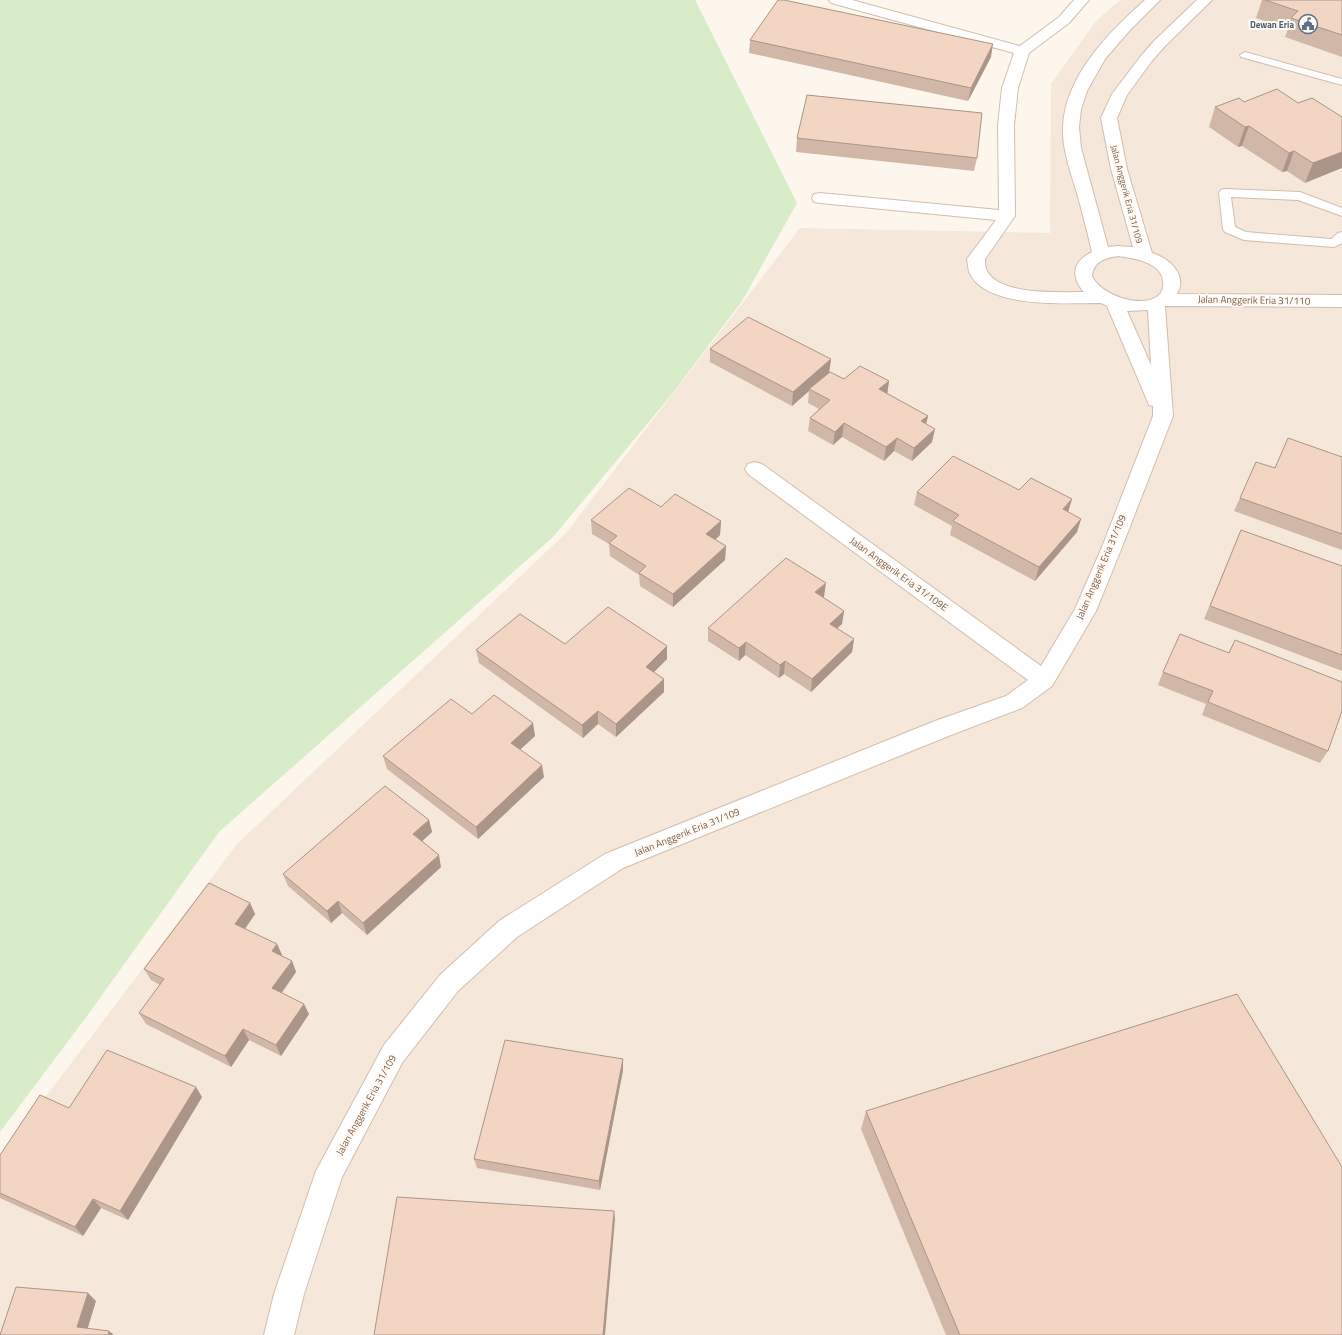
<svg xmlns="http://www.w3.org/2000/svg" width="1342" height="1335" viewBox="0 0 1342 1335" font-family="'Titillium Web',sans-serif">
	<rect width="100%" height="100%" fill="#fdf6ec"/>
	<polygon fill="#f5e8da" points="1120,0 1342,0 1342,1335 0,1335 0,1157 237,844 566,533 800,228 1050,233 1051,84 1096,21"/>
	<polygon fill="#d8ecc9" points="0,0 695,0 797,203 742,301 672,394 553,537 219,832 87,1016 0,1132"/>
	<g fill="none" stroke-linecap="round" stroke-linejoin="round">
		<defs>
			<g id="service">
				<polygon points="1245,52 1342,79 1342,85 1241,57 1240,55"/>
				<polygon points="1225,189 1300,192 1342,208 1342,216 1298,200 1231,197 1235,227 1246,232 1331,239 1338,233 1342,232 1342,243 1334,247 1244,240 1225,232 1223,229 1219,193 1221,190"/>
			</g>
			<path id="minor" d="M 829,0 L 852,0 L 1020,46 L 1059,17 L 1074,0 L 1089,0 L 1069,23 L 1029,53 L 1018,88 L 1014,125 L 1015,216 L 985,259 C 985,263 985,268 987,271 C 1000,296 1061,292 1084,292 C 1070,276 1073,261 1092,252 C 1087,231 1082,210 1076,190 C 1070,170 1062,148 1063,127 C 1065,76 1109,32 1145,0 L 1160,0 L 1131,29 L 1105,59 L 1087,91 L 1081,109 L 1079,127 L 1081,148 L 1108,247 L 1118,246 L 1133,247 L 1111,169 L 1101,118 L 1112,94 L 1141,56 L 1155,40 L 1197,0 L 1212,0 L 1165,46 L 1151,62 L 1127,95 L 1117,118 L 1127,169 L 1152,253 C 1169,258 1188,275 1177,294 L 1342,295 L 1342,307 L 1165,306 L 1173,416 L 1122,547 L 1096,611 L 1052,686 L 1022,708 L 951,735 L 623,868 L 517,937 L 458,991 L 402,1063 L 342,1177 L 304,1294 L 294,1335 L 264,1335 L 274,1294 L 316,1171 L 384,1045 L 440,975 L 499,921 L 605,854 L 935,721 L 1006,696 L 1028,680 L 748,474 L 745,469 L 748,464 L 755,462 L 762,464 L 1041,666 L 1075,609 L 1102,547 L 1153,416 L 1153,406 L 1149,405 L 1147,400 L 1107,306 L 1101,303 C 1068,303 988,309 970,274 C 968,270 968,264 967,259 L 996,220 L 820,203 L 814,202 L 812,198 L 814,194 L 820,193 L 999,210 L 998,125 L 1002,88 L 1014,53 L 831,3 ZM 1118,256 C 1133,258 1161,262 1163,281 C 1164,286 1163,291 1159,295 C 1143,310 1100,295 1092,276 C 1094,261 1105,258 1118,256 ZM 1148,310 L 1151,365 L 1127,311 Z"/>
		</defs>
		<use href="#service" stroke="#d1beb0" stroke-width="2"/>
		<use href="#minor" stroke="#d1beb0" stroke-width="2"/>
		<use href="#service" fill="#fff" fill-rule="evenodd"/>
		<use href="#minor" fill="#fff" fill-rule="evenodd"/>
	</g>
	<g fill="#d1b7a8">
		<polygon points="1262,0 1342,0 1342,57 1285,37 1288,29 1256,18"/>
		<polygon points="750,40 991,57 968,101 749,53"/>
		<polygon points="1244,102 1342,117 1305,183 1287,171 1282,172 1242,146 1238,147 1209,127 1215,107"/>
		<polygon points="797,138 977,158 974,171 796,152"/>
		<polygon points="710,349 831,359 829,372 844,379 889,381 887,394 928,416 926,424 932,442 912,461 894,451 884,461 842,437 833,445 808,431 810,418 819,409 808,403 809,391 792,406 710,362"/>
		<polygon points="1342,457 1342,550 1234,511 1240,498 1275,468"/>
		<polygon points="1019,490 1072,499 1068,512 1081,519 1077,532 1035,581 950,535 952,526 914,505 917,492"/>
		<polygon points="661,507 721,521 720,535 715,540 726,546 725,560 673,607 640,586 639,575 610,556 609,544 592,534 591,520"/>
		<polygon points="1241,530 1342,566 1342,671 1204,619"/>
		<polygon points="823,597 844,611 842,624 837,628 854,639 852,652 811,692 784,674 779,678 745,655 739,661 708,641 708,628 824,597"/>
		<polygon points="1235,640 1328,751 1320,763 1202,715 1206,704 1158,685 1163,672 1228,653"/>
		<polygon points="565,644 667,659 654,672 664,679 664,692 616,737 598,724 583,738 479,663 476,650"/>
		<polygon points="472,714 535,736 520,750 544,777 478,839 387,769 383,756"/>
		<polygon points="429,820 432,832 422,841 441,867 367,935 342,913 331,923 288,886 283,874"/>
		<polygon points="250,903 255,914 245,929 277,944 282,955 282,956 292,961 296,972 282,993 309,1014 281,1056 249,1040 231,1067 146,1024 139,1013 160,985 151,980 144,969"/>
		<polygon points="623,1059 623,1070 600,1190 477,1168 474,1159"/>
		<polygon points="202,1097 128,1220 101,1208 83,1236 0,1198 0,1155 69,1108"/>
		<polygon points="866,1111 1342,1335 946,1335 861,1129"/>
	</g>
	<g fill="#aa9588">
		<polygon points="993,44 991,57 968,101 971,88"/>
		<polygon points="1249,126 1242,146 1238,147 1245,127"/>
		<polygon points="1294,151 1287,171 1282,172 1289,153"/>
		<polygon points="1342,152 1342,168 1305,183 1313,163"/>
		<polygon points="831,359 829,373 809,389 809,391 792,406 793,392"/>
		<polygon points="889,381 887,395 879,389"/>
		<polygon points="928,416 925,429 921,421"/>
		<polygon points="844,423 842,437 833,445 835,432"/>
		<polygon points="935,429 932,442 912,461 914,448"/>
		<polygon points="897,438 894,451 884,461 886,447"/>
		<polygon points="1072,499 1068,512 1063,509"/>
		<polygon points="1081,519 1077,532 1035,581 1039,567"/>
		<polygon points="721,521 720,535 706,548 706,534"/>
		<polygon points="726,546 725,560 673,607 673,594"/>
		<polygon points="826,583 824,597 814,606 815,592"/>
		<polygon points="844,611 842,624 828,637 830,624"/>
		<polygon points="854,639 852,652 811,692 812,679"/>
		<polygon points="746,642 745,655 739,661 739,648"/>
		<polygon points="667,646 667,659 646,680 646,667"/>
		<polygon points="785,661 784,674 779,678 780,665"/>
		<polygon points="664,679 664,692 616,737 616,724"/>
		<polygon points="598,711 598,724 583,738 582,725"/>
		<polygon points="533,723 535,736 513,756 511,743"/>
		<polygon points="542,765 544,777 478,839 476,827"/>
		<polygon points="429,820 432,832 417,846 413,834"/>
		<polygon points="439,855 441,867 367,935 363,923"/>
		<polygon points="338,901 342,913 331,923 327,911"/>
		<polygon points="250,903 255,914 240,936 235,924"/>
		<polygon points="277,944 282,955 277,962 272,951"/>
		<polygon points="292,961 296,972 277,999 272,988"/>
		<polygon points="304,1004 309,1014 281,1056 276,1045"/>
		<polygon points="243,1029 249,1040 231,1067 225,1056"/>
		<polygon points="623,1059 623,1070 600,1190 599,1181"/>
		<polygon points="196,1087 202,1097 128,1220 120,1211"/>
		<polygon points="93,1199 101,1208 83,1236 75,1227"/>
		<polygon points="614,1211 615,1219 605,1335 603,1335"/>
		<polygon points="88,1293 96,1301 86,1334 77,1327"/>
		<polygon points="109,1331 114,1335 108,1335"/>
	</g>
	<g fill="#f3d5c3" stroke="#aa9588">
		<polygon points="778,0 784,0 993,44 971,88 750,40"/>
		<polygon points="1265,0 1342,0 1342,35 1291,18 1298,11"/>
		<polygon points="1277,89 1298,103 1312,98 1342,117 1342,152 1313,163 1294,151 1289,153 1249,126 1245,127 1215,107 1239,98 1244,102"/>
		<polygon points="807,95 982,113 977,158 797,138"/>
		<polygon points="748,317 831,359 793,392 710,349"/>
		<polygon points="860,366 889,381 879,389 928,416 921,421 935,429 914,448 897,438 886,447 844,423 835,432 810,418 830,400 809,389 830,372 844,379"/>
		<polygon points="1288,438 1342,457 1342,534 1240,498 1256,462 1275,468"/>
		<polygon points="953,456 1019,490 1031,478 1072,499 1063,509 1081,519 1039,567 953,521 959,515 917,492"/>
		<polygon points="629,488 661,507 675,494 721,521 706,534 726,546 673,594 639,573 646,566 609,543 617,536 591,520"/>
		<polygon points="1241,530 1342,566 1342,655 1210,606"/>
		<polygon points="786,558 826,583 815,592 844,611 830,624 854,639 812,679 785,661 780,665 746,642 739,648 708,628"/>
		<polygon points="608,607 667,646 646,667 664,679 616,724 598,711 582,725 476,650 520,614 565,644"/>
		<polygon points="1180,634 1229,653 1235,640 1342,682 1342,711 1328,751 1208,702 1213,691 1163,672"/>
		<polygon points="494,695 533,723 511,743 542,765 476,827 383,756 451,699 472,714"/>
		<polygon points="385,786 429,820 413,834 439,855 363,923 338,901 327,911 283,874"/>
		<polygon points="209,883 250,903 235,924 277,944 272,951 292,961 272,988 304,1004 276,1045 243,1029 225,1056 139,1013 164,979 144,969"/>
		<polygon points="1237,994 1342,1167 1342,1335 960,1335 866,1111"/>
		<polygon points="505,1040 623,1059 599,1181 474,1159"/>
		<polygon points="107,1050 196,1087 120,1211 93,1199 75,1227 0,1193 0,1155 40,1095 69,1108"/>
		<polygon points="397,1197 614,1211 603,1335 374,1335"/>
		<polygon points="16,1287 88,1293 77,1327 109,1331 108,1335 0,1335"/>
	</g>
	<defs>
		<symbol id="civic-ring" viewBox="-11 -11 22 22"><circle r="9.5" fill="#fffaf3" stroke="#5c6f8a" stroke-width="1.5"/><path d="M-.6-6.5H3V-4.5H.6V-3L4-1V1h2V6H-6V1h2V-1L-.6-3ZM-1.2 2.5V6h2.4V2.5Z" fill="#5c6f8a"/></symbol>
	</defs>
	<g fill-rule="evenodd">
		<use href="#civic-ring" x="1297" y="13" width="22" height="22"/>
	</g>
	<g text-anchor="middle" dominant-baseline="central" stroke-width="4" stroke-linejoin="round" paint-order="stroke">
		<g font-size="9" font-weight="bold" fill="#4e5e75" stroke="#fffaf3" text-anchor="end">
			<text x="1294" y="24">Dewan Eria</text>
		</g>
		<g font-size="9" fill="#7a5c4d" stroke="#fffaf3">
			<text transform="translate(1127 194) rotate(75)">Jalan Anggerik Eria 31/109</text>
		</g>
		<g font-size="10" fill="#7a5c4d" stroke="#fffaf3">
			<text transform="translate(1254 300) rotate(1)">Jalan Anggerik Eria 31/110</text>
			<text transform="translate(1101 567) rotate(-67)">Jalan Anggerik Eria 31/109</text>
			<text transform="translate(899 574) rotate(36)">Jalan Anggerik Eria 31/109E</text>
			<text transform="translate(687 832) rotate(-22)">Jalan Anggerik Eria 31/109</text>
			<text transform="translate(366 1105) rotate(-61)">Jalan Anggerik Eria 31/109</text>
		</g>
	</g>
</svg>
